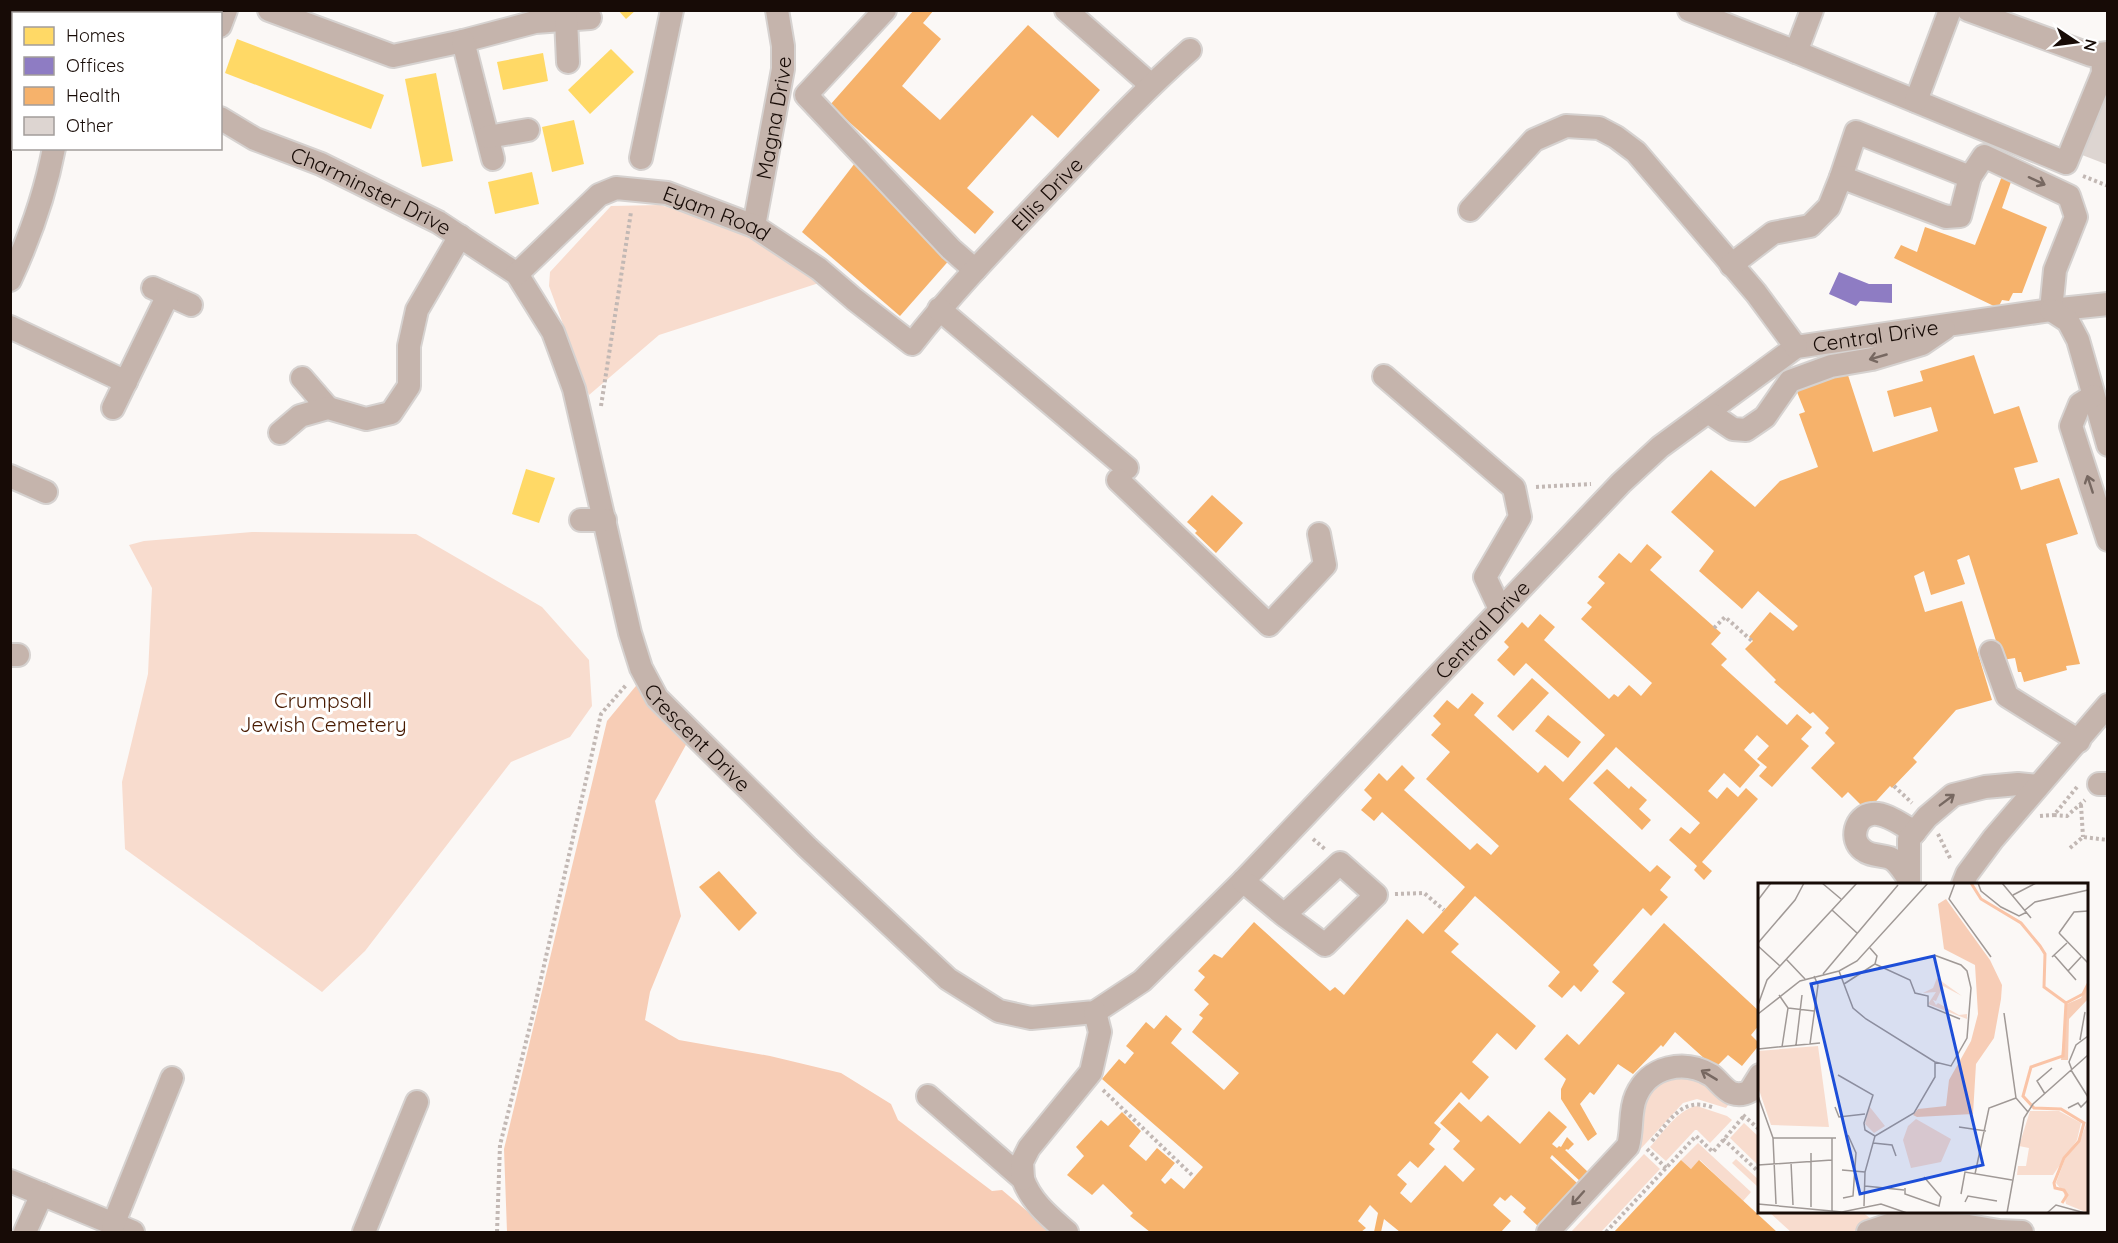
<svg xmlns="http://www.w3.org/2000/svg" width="2118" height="1243" viewBox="0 0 2118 1243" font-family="Quicksand,sans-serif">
	<rect width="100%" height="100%" fill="#fbf8f6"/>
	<g fill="#f8dcce">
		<path d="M 660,205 C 687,213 715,221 740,232 C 769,246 794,264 819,283 L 659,335 L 589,395 L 549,286 L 550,272 L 611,206 Z"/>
		<polygon points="252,532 416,534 542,607 589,660 592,706 570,737 511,762 365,951 322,992 125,849 122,782 148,674 152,588 129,545 144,541"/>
		<polygon points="1686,1073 1714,1087 1728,1105 1726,1108 1697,1099 1683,1103 1623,1168 1645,1098 1660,1079"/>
		<path d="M 1697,1106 L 1727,1116 L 1732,1120 L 1710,1143 L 1697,1130 L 1695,1130 L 1666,1161 L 1650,1147 C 1662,1134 1678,1109 1697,1106 Z"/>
		<polygon points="1744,1123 1759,1137 1759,1166 1730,1138"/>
		<polygon points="1698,1143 1751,1192 1743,1201 1700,1160 1691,1169 1681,1160"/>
		<polygon points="1644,1154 1660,1169 1601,1232 1571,1232"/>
		<polygon points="1736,1159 1759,1180 1759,1188 1732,1163"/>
		<polygon points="1769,1212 1862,1212 1870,1218 1893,1217 1858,1232 1791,1232"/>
	</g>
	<polygon fill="#f7cdb6" points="640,681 687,743 655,801 681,916 650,992 645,1020 679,1040 770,1056 841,1073 891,1104 898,1120 992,1191 1002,1190 1052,1232 507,1232 504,1149 607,721"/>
	<g fill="#ffd966">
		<polygon points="13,10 90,10 89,14 21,14"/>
		<polygon points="95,10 137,10 144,13 94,14"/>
		<polygon points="618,10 636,10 626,19"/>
		<polygon points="237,39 384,95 371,129 225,73"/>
		<polygon points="611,49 634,72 590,114 568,90"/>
		<polygon points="543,53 548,81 503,90 497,62"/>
		<polygon points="436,73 453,161 422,167 405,79"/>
		<polygon points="574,120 584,164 552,172 542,127"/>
		<polygon points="532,172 539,204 495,214 488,182"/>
		<polygon points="526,469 555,478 539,523 512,514"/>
	</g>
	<polygon fill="#8e7cc3" points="1839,272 1869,284 1892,284 1892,303 1860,301 1856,306 1829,294"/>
	<g fill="#f6b26b">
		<polygon points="914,10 934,10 923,23 941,39 902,86 940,120 1028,25 1100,90 1058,138 1032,115 967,188 994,212 975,234 830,105"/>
		<polygon points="855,163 952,257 900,316 802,232"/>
		<polygon points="2004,171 2013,176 2002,208 2047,227 2022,293 2013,293 2009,301 2002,300 1998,308 1894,258 1901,245 1917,252 1925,227 1975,245"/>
		<polygon points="1974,355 1994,414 2019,406 2038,462 2014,468 2021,490 2059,478 2078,534 2046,544 2080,664 2066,666 2067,670 2024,682 2021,672 2018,672 2015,658 2002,660 1969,555 1957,560 1965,584 1931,595 1924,571 1914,576 1925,612 1962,601 1992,700 1956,710 1913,758 1917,762 1892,788 1890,786 1867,811 1848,792 1842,798 1811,768 1835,743 1825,733 1829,728 1813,712 1810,714 1774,682 1776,680 1745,649 1753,641 1749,637 1770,612 1793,631 1798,626 1758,591 1742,609 1699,571 1714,551 1671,512 1711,470 1755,507 1780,481 1818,467 1799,414 1805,412 1795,387 1846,369 1873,452 1938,431 1931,407 1894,417 1887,391 1923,381 1920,371"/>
		<polygon points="1212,495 1243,523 1216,553 1195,533 1197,531 1187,522"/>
		<polygon points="1647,544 1662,557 1650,570 1721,633 1711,644 1727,659 1721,665 1787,725 1797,714 1812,727 1801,739 1809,746 1772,787 1759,776 1767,767 1757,759 1769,746 1757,735 1744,750 1760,765 1740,788 1724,773 1708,791 1717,799 1727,787 1738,797 1746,788 1758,799 1702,862 1712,871 1704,880 1694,870 1697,866 1669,840 1681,827 1690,834 1700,823 1616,747 1569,799 1650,872 1657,865 1671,877 1660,890 1668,897 1651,916 1643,908 1593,965 1599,971 1581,992 1574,985 1562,998 1548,986 1560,972 1475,896 1444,931 1459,944 1451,952 1536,1026 1516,1050 1497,1033 1472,1062 1489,1077 1469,1100 1461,1092 1434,1123 1441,1129 1429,1144 1435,1149 1418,1168 1410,1161 1397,1175 1407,1184 1400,1193 1411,1203 1445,1165 1463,1182 1475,1169 1453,1149 1460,1141 1440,1123 1459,1102 1481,1122 1488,1115 1520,1144 1549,1111 1567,1127 1552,1144 1557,1148 1559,1146 1561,1147 1567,1137 1574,1144 1568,1150 1567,1149 1565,1150 1589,1173 1581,1182 1552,1155 1550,1158 1577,1183 1538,1226 1523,1212 1526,1208 1511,1195 1505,1201 1500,1197 1493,1205 1511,1221 1501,1232 1400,1232 1384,1219 1381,1232 1374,1232 1378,1213 1370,1205 1358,1221 1366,1228 1361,1232 1150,1232 1130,1216 1133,1213 1103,1184 1092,1195 1067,1175 1084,1156 1076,1147 1101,1120 1108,1126 1122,1112 1141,1131 1129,1146 1146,1161 1157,1148 1175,1163 1161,1180 1165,1184 1171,1178 1184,1189 1203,1167 1102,1079 1119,1059 1125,1064 1134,1053 1126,1046 1146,1022 1154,1029 1166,1015 1182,1029 1171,1043 1224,1090 1239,1073 1192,1032 1203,1018 1199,1015 1209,1004 1194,990 1205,977 1198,971 1214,954 1222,958 1254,922 1330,991 1335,987 1344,995 1407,919 1423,934 1465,887 1382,812 1374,821 1361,810 1372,798 1364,790 1379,773 1387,781 1402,765 1415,778 1404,790 1470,850 1477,843 1491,855 1499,846 1426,779 1450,752 1431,735 1441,724 1433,716 1447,700 1458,709 1472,693 1484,703 1474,715 1538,773 1545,765 1563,782 1605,735 1526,663 1514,676 1497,660 1509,647 1504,642 1522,622 1528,628 1540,614 1555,627 1544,640 1609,699 1614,694 1618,697 1629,685 1641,696 1652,683 1581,619 1592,607 1587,603 1605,583 1598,577 1619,553 1631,563"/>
		<polygon points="1532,678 1549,693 1513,731 1497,716"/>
		<polygon points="1548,715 1581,742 1568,758 1535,731"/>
		<polygon points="1607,769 1629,789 1631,786 1647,800 1639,809 1651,820 1642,830 1593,783"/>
		<polygon points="719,871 757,913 739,931 699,887"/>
		<polygon points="1664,923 1760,1012 1760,1024 1751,1035 1760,1044 1742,1066 1728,1055 1715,1068 1675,1032 1663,1047 1661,1045 1633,1074 1618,1064 1594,1095 1590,1092 1580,1104 1597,1134 1588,1141 1561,1099 1561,1089 1566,1079 1544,1059 1567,1034 1579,1045 1625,993 1612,982"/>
		<polygon points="1681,1160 1691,1169 1699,1160 1777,1232 1614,1232"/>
	</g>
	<polygon fill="#ddd5d1" points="2108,83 2108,165 2077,153"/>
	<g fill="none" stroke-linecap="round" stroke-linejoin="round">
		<defs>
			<g id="minor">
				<polyline points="269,10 393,56 463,41 535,22 590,18"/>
				<polyline points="885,10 806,95 951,249 975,270"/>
				<polyline points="1066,10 1151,85"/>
				<polyline points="1689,10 1796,52 2066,163 2103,73 2102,54"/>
				<polyline points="1968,10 2091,55 2108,53"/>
				<polyline points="566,19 568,62"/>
				<polyline points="220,26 226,10"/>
				<polyline points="463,41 493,159"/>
				<polyline points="10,51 14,52"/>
				<polyline points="1796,52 1812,10"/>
				<polyline points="1916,101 1950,10"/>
				<path id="s1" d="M 220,118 L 255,139 L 321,164 L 438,222 L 517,274 L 553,332 L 574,389 L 630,633 L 641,668 L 657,698 L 807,847 L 948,979 L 999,1011 L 1031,1018 L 1095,1012 L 1142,981 L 1243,881 L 1621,483 L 1660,447 L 1796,347 L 2051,310 L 2108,304"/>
				<polyline points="488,137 528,130"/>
				<polyline points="641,158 672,10"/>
				<polyline points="1841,177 1856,132 1970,177"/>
				<polyline points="1470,210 1534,140 1566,126 1599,128 1616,137 1636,152 1756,293 1796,347"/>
				<path id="s2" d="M 754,226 L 783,69 L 783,46 L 777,10"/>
				<polyline points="1731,265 1773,233 1810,226 1829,207 1841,177 1946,217 1960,216 1970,177 1984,156 2069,196 2076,217 2055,270 2051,310"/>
				<path id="s3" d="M 517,274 L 599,195 L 616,188 L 667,193 L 754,226 L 819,269 L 854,299 L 912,344 C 955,289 1004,239 1052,188 C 1097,141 1141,93 1190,50"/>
				<path d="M 10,280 C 30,237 45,195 54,148"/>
				<polyline points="153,288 191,305"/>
				<polyline points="939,309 1127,468"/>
				<polyline points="2051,310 2068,321 2078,340 2108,445"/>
				<polyline points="10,327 126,382"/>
				<polyline points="1384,376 1514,488 1520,517 1485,577 1500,609"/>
				<polyline points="302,378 328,408"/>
				<polyline points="2093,396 2080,404 2071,426 2108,540"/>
				<polyline points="113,408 168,295"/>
				<polyline points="1708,412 1733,429 1746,430 1765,417 1790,381 1831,366 1872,359 1922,344 1944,329"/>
				<polyline points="280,433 300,416 328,408 366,419 391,413 409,386 409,346 417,310 460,236"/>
				<polyline points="10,476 46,492"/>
				<polyline points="1118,480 1269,625 1325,565 1319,534"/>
				<polyline points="581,520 605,520"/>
				<polyline points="1991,652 2007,696 2079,741"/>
				<polyline points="10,655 18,655"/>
				<polyline points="2099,784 2108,784"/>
				<path d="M 1909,879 C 1904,873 1898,861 1890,858 C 1882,855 1870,856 1863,850 C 1849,840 1855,816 1872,814 C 1886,812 1903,826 1915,832"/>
				<polyline points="1243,881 1284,915 1340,863 1376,895 1325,945 1284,915"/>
				<polyline points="1909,884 1909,839 1927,817 1953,795 1985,787 2018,784 2038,786"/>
				<polyline points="1963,884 1967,874 1993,839 2108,705"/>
				<path d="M 928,1096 L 1023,1179 C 1031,1202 1050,1217 1067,1232"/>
				<polyline points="1023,1179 1022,1162 1029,1148 1091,1072 1100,1032 1095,1012"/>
				<polyline points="10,1181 133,1232"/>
				<polyline points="113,1225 172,1078"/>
				<polyline points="25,1232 42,1194"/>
				<polyline points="364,1232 417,1102"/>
				<path d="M 1548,1232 L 1628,1146 C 1633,1129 1629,1112 1636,1096 C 1649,1066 1684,1059 1711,1075 C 1718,1080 1724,1090 1732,1093 C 1738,1095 1745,1094 1750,1091 L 1760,1075"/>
				<polyline points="1868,1232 1895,1223 1969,1226 1999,1231 2022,1232"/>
			</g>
		</defs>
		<use href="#minor" stroke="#d6d2d0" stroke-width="26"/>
		<g stroke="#c2b8b4" stroke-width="4" stroke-dasharray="3 3" stroke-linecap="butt">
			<polyline points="2083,176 2108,186"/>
			<polyline points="601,406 631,212"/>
			<polyline points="1536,487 1591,484"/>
			<polyline points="1714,628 1725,617 1752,641"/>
			<polyline points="1894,786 1912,803"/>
			<polyline points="2077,787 2054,815 2067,816 2085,800"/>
			<polyline points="2081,805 2083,837"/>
			<polyline points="2040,816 2054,815"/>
			<polyline points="1938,834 1951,860"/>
			<polyline points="1313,839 1326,850"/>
			<polyline points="2070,848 2083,837 2108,840"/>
			<polyline points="1395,894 1424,893 1444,910"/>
			<polyline points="1103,1090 1194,1177"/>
			<polyline points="1743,1115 1760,1130"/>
			<polyline points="1723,1139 1760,1173"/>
			<path d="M 1652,1141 C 1671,1120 1681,1097 1712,1107"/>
			<polyline points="1647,1149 1666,1168"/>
			<polyline points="497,1232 500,1145 533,1014 601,714 627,684"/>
			<polyline points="1606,1232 1696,1136 1713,1152 1744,1116"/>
		</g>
		<use href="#minor" stroke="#c5b4ac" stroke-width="22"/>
	</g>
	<defs><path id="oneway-shaft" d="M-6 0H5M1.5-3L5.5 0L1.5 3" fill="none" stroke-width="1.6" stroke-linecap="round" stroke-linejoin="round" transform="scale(1.5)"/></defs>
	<g stroke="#776861">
		<use href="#oneway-shaft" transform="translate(2037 181) rotate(25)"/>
		<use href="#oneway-shaft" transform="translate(1878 357) rotate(164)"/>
		<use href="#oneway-shaft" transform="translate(2090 484) rotate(-108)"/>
		<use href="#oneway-shaft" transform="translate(1947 800) rotate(-37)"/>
		<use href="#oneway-shaft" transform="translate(1709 1075) rotate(-149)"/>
		<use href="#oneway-shaft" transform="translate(1578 1198) rotate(132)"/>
	</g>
	<g text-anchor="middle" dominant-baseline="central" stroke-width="6" stroke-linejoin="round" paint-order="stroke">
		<g font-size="21" fill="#170b06" stroke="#fff">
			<text stroke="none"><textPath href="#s2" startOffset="110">Magna Drive</textPath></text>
			<text stroke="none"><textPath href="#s1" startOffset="168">Charminster Drive</textPath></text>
			<text stroke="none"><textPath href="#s3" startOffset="676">Ellis Drive</textPath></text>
			<text stroke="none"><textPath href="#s3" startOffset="237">Eyam Road</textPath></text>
			<text stroke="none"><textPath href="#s1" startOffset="2398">Central Drive</textPath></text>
			<text stroke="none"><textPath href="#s1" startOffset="1894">Central Drive</textPath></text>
			<text stroke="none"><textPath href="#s1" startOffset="843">Crescent Drive</textPath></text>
		</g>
		<g font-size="21" fill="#481a00" stroke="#fff">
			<text x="323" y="700">Crumpsall<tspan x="323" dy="24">Jewish Cemetery</tspan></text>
		</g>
	</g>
	<g transform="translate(1758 883)">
		<rect width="330" height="330" fill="#fbf8f6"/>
		<path d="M 179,95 L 204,113 L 185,103 L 178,118 L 175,117 L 178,122 L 180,120 L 201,132 L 209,131 L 209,136 L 170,121 L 178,109 L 165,110 L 175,105 ZM 60,163 L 71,244 L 13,242 L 0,204 L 0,168 ZM 111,223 L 127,243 L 116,250 L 107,241 ZM 272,228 L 301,228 L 323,240 L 319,257 L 295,292 L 259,292 L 260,283 L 268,283 L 271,265 L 261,263 ZM 158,236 L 193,256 L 183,279 L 153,285 L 145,257 L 150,243 ZM 330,236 L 330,330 L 308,321 L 306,310 L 298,300 L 307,276 L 322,258 Z" fill="#f8dcce"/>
		<path d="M 188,16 L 232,77 L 244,102 L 243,116 L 236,155 L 218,181 L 215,231 L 159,234 L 155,232 L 160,226 L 188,223 L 191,197 L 213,158 L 220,131 L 217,82 L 186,66 L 180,21 ZM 330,104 L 330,116 L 311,136 L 310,177 L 303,177 L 309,121 L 323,115 Z" fill="#f7cdb6"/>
		<path fill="none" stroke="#fac4a7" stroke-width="3" d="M 213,0 L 223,16 L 263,40 L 282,63 L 287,71 L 286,104 L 308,120 L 305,173 L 273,184 L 265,213 L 276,225 L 303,226 L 326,240 L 321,258 L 306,275 L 296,300 L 297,305 L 306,307 L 309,312 L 304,320M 308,120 L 325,111 L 330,101"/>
		<path fill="none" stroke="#a09996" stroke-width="1.5" d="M 64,0 L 83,16M 128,0 L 156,0M 197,0 L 191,16 L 233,74M 220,0 L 223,8 L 243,24 L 261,33 L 269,29M 244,0 L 273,35M 255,12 L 278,0M 0,17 L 13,0M 74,27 L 99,50M 267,27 L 277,19 L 330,7M 301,50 L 330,80M 301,50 L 316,29 L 330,28M 0,60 L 37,17 L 46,0M 0,63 L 22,83M 296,72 L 318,97M 294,74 L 309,60M 28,76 L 47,96M 117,81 L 152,97 L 157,110 L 170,113 L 170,123 L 202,136M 81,88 L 95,125 L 108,136 L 177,179 L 193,183 L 209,155 L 213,105 L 209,88 L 203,82 L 176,72M 310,88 L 323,74M 65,91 L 140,2M 86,101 L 117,81 L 119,73 L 112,65M 21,112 L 30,125 L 24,164M 0,122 L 9,97 L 99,0M 30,125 L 56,128M 246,130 L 258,215 L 270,229M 0,131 L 42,98 L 81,88 L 99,78 L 170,0M 322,157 L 327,129M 52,161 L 60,102 L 56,93M 38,162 L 44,112M 0,166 L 62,160M 313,187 L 330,214M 314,187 L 311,179 L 318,162 L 330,153M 80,192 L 115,212 L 106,240 L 107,247 L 117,253M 287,211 L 279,198 L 294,185M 0,213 L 15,255 L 18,321M 77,224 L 81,234 L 107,231M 310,225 L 320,220 L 323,224 L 330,217M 201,244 L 228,248M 15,255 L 78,255M 74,255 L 74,328M 115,260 L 134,262 L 138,273M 53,270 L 53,324M 33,279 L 35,322M 0,282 L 74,277M 84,287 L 107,289M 217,291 L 231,225 L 258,215M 107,303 L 146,307M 147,305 L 147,311 L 181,323 L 183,314 L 166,294M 203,311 L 207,289 L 254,297M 85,315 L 95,313 L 98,270 L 90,252M 207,319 L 210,313 L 239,318M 0,321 L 84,329 L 123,321 L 149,330M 106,323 L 107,289 L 117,253 L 156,230 L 177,194 L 177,179M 249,330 L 266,235 L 275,221 L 330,172M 289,330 L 298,322 L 327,330"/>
		<path fill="#1d4ed8" fill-opacity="0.15" stroke="#1d4ed8" stroke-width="3" d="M 176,73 L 225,282 L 102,311 L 53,101 Z"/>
		<rect width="330" height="330" fill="none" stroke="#170b06" stroke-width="3"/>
	</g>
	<rect width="2118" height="1243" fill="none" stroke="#170b06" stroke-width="24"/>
	<rect x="12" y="12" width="210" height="138" fill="#ffffff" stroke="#a29d9b" stroke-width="1.5"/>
	<rect x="24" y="27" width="30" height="18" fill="#ffd966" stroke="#a29d9b" stroke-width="1.5"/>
	<text x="66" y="42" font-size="18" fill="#170b06">Homes</text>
	<rect x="24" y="57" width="30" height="18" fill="#8e7cc3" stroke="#a29d9b" stroke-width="1.5"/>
	<text x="66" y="72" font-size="18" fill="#170b06">Offices</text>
	<rect x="24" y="87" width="30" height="18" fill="#f6b26b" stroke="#a29d9b" stroke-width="1.5"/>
	<text x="66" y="102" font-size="18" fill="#170b06">Health</text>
	<rect x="24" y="117" width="30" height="18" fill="#ddd5d1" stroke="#a29d9b" stroke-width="1.5"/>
	<text x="66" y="132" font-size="18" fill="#170b06">Other</text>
	<g transform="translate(2076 42) rotate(103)" stroke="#ffffff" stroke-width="4.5" paint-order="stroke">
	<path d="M0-4.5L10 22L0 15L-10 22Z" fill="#170b06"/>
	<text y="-9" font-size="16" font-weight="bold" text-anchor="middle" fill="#170b06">N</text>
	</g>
</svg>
